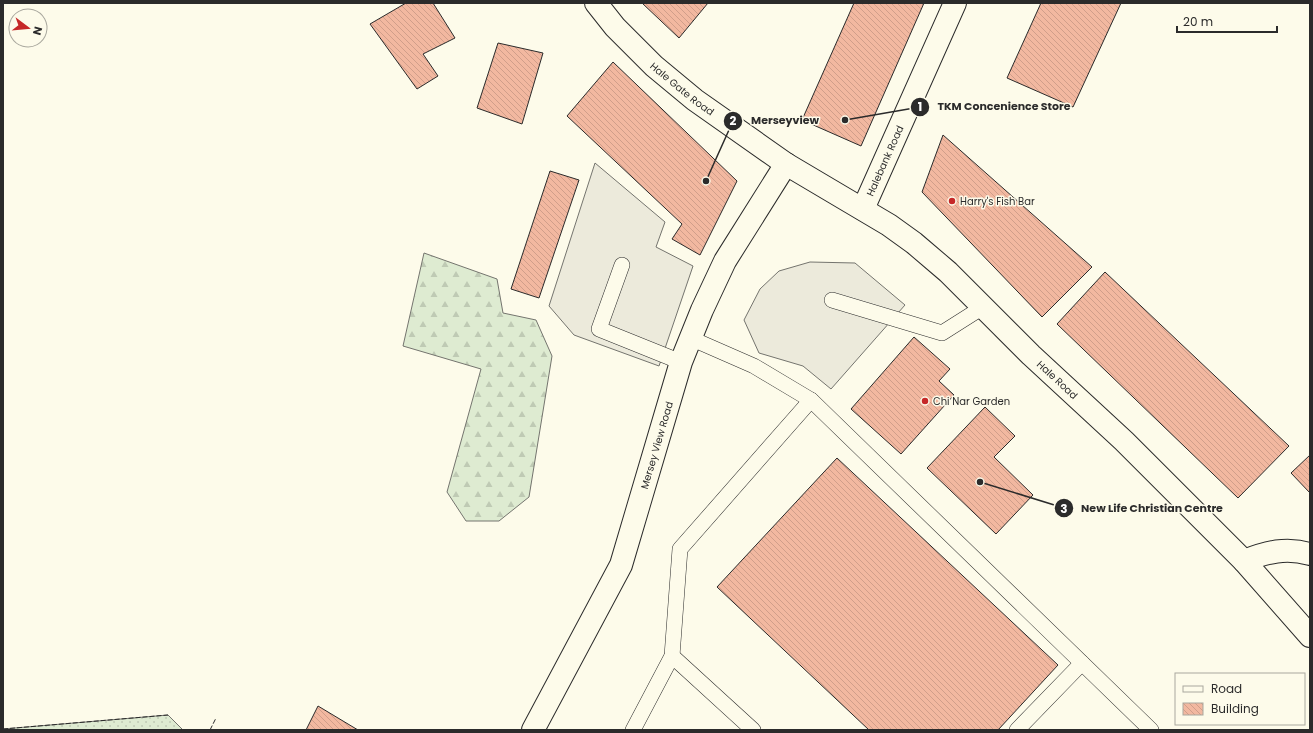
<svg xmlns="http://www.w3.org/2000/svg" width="1313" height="733" viewBox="0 0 1313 733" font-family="Poppins,sans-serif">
	<defs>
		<pattern id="grass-dots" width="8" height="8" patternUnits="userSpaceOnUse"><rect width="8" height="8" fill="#deebd1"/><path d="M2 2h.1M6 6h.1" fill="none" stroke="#bfcab4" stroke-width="1.8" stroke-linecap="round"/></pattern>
		<pattern id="forest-firs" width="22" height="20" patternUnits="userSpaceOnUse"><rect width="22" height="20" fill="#deebd1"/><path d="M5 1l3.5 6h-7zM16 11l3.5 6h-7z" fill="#bfcab4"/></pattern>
		<pattern id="building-back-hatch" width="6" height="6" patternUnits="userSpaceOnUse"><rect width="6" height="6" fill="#f2b8a0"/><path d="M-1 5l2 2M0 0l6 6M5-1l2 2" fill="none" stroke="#d09e8a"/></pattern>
	</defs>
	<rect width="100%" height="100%" fill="#fdfbea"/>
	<polygon fill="url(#grass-dots)" stroke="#74746e" points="168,715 183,730 3,730 3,729"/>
	<polygon fill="url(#forest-firs)" stroke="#74746e" points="424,253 497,279 503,313 536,320 552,356 529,497 499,521 466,521 447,492 481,369 403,346"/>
	<g fill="#eceadb" stroke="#74746e">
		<polygon points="595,163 665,222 656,247 693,266 659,366 574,335 549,306"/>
		<polygon points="810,262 855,263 905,305 831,389 803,366 759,353 744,320 760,289 779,271"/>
	</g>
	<g fill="url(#building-back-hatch)" stroke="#2b2b2b">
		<polygon points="406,3 433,3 455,38 423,54 438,76 417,89 370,24"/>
		<polygon points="642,3 708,3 679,38"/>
		<polygon points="854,3 924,3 861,146 802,120"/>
		<polygon points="1041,3 1121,3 1073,107 1007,78"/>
		<polygon points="498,43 543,53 522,124 477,108"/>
		<polygon points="613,62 737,181 700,255 672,239 682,224 567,116"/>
		<polygon points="943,135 1092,267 1042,317 922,192"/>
		<polygon points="550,171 579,180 539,298 511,289"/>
		<polygon points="1105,272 1289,446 1238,498 1057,324"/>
		<polygon points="914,337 950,369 939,381 954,395 901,454 851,409"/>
		<polygon points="985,407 1015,436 994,457 1033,495 996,534 927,468"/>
		<polygon points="1310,455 1310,493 1291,473"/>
		<polygon points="837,458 1058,665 998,730 869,730 717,587"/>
		<polygon points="318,706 358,730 306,730"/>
	</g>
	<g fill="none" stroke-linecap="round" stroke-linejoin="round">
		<defs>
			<g id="lane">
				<polyline points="622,265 599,329 681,362"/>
				<polyline points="832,300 942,333 983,307"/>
				<polyline points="690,338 754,366 811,400 1151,730"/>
				<polyline points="672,656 753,730"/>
				<polyline points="633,730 672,656 680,549 811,400"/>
				<polyline points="1017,730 1082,663"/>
			</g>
			<g id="street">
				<path d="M 1244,561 C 1267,552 1286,547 1310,554"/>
				<path id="s1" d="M 533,730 L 621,565 L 681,362 L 702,310 L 725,261 L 786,164"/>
			</g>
			<g id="secondary">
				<path id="s2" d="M 596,3 L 615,27 L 654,66 L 695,100 L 786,164 L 889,225 L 914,243 L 948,272 L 1031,355 L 1124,441 L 1244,561 L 1310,636"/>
				<path id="s3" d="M 863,209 L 955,3"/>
			</g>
		</defs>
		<use href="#lane" stroke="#2b2b2b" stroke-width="16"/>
		<use href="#street" stroke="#2b2b2b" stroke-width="24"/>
		<use href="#secondary" stroke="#2b2b2b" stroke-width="24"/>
		<use href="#lane" stroke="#fdfbea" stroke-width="15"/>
		<use href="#street" stroke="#fdfbea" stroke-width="22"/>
		<use href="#secondary" stroke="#fdfbea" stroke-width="22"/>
		<g stroke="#2b2b2b" stroke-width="1" stroke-dasharray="5 2" stroke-linecap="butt">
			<polyline points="3,729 168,715"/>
			<polyline points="210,730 216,718"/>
		</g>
	</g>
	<g fill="#c62828" stroke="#fdfbea" stroke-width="1.5">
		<circle cx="952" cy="201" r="4"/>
		<circle cx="925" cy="401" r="4"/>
	</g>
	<g text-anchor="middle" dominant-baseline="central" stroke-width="3" stroke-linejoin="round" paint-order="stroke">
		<g font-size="10" fill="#2b2b2b" stroke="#fdfbea">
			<text stroke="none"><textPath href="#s2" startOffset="122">Hale Gate Road</textPath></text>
			<text stroke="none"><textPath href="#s3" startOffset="53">Halebank Road</textPath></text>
			<text stroke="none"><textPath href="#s2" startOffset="599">Hale Road</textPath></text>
			<text stroke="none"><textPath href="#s1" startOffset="312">Mersey View Road</textPath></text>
		</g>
		<g font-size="10" fill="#2b2b2b" stroke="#fdfbea" text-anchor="start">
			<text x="960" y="201">Harry's Fish Bar</text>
			<text x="933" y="401">Chi Nar Garden</text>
		</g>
	</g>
	<path fill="none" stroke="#2b2b2b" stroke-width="1.5" d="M845 120L920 107M706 181L733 121M980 482L1064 508"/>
	<g fill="#2b2b2b" stroke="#fdfbea" stroke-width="1.5">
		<circle cx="845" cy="120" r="4"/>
		<circle cx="706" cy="181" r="4"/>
		<circle cx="980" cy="482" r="4"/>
		<circle cx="920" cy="107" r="10"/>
		<circle cx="733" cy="121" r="10"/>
		<circle cx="1064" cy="508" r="10"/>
	</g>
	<g font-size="12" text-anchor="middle" font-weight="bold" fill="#fff">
		<text x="920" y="111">1</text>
		<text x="733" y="125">2</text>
		<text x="1064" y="513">3</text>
	</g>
	<g font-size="11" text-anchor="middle" font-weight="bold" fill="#2b2b2b" stroke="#fdfbea" stroke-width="3" stroke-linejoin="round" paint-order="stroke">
		<text x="1004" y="110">TKM Concenience Store</text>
		<text x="785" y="124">Merseyview</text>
		<text x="1152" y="512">New Life Christian Centre</text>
	</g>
	<rect width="1313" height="733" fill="none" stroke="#2b2b2b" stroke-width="8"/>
	<rect x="1175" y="673" width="130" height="52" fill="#fdfbea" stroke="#a9a89e"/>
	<rect x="1183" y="686" width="20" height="6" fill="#fdfbea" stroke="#a9a89e"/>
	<text x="1211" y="693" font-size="12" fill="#2b2b2b">Road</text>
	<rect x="1183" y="703" width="20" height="12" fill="url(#building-back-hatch)" stroke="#a9a89e"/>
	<text x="1211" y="713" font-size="12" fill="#2b2b2b">Building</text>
	<g transform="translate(28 28) rotate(106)"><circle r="19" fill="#fdfbea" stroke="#a9a89e"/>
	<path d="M0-3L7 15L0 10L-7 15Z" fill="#c62828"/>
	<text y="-6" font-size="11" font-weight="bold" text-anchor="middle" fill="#2b2b2b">N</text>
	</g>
	<path d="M1177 26v6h100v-6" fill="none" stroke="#2b2b2b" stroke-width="2"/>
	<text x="1183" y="26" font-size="12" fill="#2b2b2b" stroke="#fdfbea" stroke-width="3" paint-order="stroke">20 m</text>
</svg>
